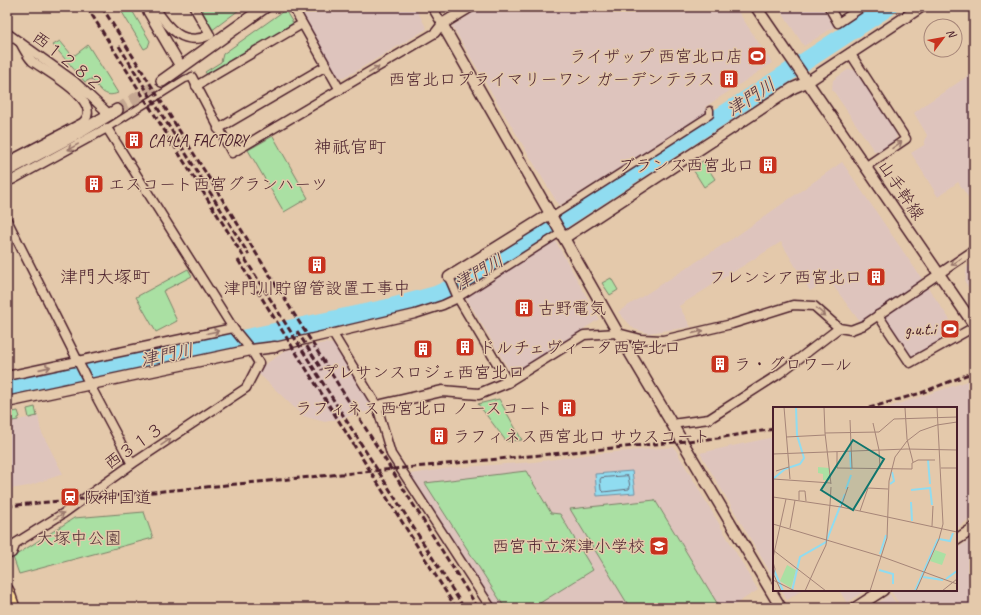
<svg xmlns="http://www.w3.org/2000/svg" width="981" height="615" viewBox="0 0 981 615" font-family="Caveat,'Klee One',sans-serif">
	<rect width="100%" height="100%" fill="#e4c9ab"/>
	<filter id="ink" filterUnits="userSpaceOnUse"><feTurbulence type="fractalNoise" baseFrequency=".025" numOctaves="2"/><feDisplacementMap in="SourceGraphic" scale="8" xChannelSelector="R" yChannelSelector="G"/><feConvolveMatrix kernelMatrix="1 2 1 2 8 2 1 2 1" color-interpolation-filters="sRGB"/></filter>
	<g filter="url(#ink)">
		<g fill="#dec4bd">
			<polygon points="297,7 415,7 427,29 344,78 338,77"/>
			<polygon points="482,7 735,7 772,63 705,107 708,112 559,206 452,26"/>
			<polygon points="778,7 822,7 834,27 804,46"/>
			<polygon points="849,69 857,71 897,134 895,141 881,150 874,151 832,89 833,80"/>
			<polygon points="974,72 974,206 958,182 938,197 911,153 924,145 927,135 914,113 927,103"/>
			<polygon points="842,162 957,330 956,334 912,358 911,358 879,310 860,322 829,280 810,291 781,242 679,306 691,327 648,333 634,329 618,312 735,237"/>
			<polygon points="555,240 599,319 512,375 465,296"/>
			<polygon points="974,262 974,296 965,282 967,267"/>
			<polygon points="325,343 333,344 374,410 325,422 303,416 259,374 264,365 287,350"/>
			<polygon points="974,379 974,516 956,529 956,408 886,408"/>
			<polygon points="38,416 41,431 63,474 28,486 10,489 7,480 7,422"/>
			<polygon points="774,437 774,579 700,453"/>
			<polygon points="674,447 758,590 729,608 496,608 410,474 451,468 534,462 592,454"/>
			<polygon points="974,537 974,608 902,608 891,592 895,590 956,590 956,549"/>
			<polygon points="781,590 802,590 787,600"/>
			<polygon points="839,590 866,590 847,603"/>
			<polygon points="890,594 899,608 871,608"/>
		</g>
		<g fill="#aae0a3" stroke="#7a8067">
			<polygon points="119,7 130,7 150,41 148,47 144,49"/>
			<polygon points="197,7 243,7 211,31"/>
			<polygon points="285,10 293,23 233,63 208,76 205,72 221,62 223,54"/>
			<path d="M 60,41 L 71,54 L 75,55 L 88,45 L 118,93 C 104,99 100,88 91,79 L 85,82 L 53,45 Z"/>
			<polygon points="273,136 308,198 284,212 248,150"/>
			<polygon points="703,161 715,179 704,187 692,168"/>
			<polygon points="188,269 192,276 163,291 177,321 156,332 136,297"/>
			<polygon points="611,278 618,290 610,295 602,283"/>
			<polygon points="499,399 522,440 506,441 478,404"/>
			<polygon points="35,407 37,416 29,418 27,409"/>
			<polygon points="18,411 20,417 18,418 18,420 7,422 7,413"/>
			<polygon points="526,471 551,513 560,514 593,570 532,608 505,608 425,483"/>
			<polygon points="655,500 720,608 630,608 570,509"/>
			<polygon points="144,512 153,538 19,574 13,557 74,518"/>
		</g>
		<polygon fill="#90dcf0" stroke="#7490a1" points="632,471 635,493 597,496 595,474"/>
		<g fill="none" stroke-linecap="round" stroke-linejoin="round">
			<polygon stroke="#666b7a" stroke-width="1" points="628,476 630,487 629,489 603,492 601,490 600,480 601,478"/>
			<polyline stroke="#90dcf0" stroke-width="18" points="7,389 388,308 436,295 472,279 888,7"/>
			<polyline stroke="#c5a791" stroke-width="11" stroke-dasharray="11 5.5" stroke-linecap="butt" points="117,110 162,81"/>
			<defs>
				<g id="pedestrian">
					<polyline points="107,128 185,79 192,77"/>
					<polyline points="551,217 710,115 710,110"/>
					<polyline points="458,298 557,235 564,238"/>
				</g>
				<g id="minor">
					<path d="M 155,7 C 168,29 184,47 210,35 L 194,7"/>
					<polyline points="293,7 340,90"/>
					<polyline points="829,7 838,23 862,7"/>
					<polyline points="7,33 74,81 109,114"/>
					<polyline points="850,53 906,139 865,167"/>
					<polyline points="192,77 232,153 435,33 442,24 432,7"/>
					<polyline points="196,86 302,24"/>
					<polyline points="218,129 326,66"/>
					<path d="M 7,162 L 82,123 C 107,103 45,71 32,61 C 27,56 23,48 20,42"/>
					<polyline points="7,180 12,180 107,128 233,328 251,350 259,363 246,388 132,464 64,513 16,543 12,553 7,555"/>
					<polyline points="7,220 90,385 132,464"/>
					<polyline points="449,277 458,298 508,382 584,335 618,333 641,339 663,340 732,324 793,305 814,306 839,328 851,330 864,325 974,250"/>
					<polyline points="878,315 910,363 974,327"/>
					<polyline points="333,334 377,406 391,454 491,608"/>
					<polyline points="275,347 415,314 443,305 458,298"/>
					<polyline points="7,376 233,328"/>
					<polyline points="672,424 709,419 779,374 839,328"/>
				</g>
				<g id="tertiary">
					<polyline points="146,7 181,67"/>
					<polyline points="470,7 442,24 618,333 781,608"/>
					<polyline points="756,7 974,325"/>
					<polyline points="564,238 793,88 807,82 921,7"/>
					<polyline points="449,277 550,214"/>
					<polyline points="7,402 251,350 275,347"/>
					<polyline points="377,406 442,391 479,394 508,382"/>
					<polyline points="956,540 974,528"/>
					<polyline points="855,608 883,590"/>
				</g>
				<g id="secondary">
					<polyline points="162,81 265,7"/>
					<polyline points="7,171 80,132 117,110"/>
				</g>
				<polyline id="trunk" points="7,591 13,608"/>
			</defs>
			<use href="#pedestrian" stroke="#4a1f2b" stroke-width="9"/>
			<use href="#minor" stroke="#4a1f2b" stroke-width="11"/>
			<use href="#tertiary" stroke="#4a1f2b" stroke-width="13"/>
			<use href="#secondary" stroke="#4a1f2b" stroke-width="14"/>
			<use href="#trunk" stroke="#4a1f2b" stroke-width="16"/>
			<use href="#pedestrian" stroke="#e4c9ab" stroke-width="6"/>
			<use href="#minor" stroke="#e4c9ab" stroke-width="8"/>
			<use href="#tertiary" stroke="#e4c9ab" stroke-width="10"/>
			<use href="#secondary" stroke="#e4c9ab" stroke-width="11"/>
			<use href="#trunk" stroke="#fedd96" stroke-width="13"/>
			<g stroke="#4a1f2b" stroke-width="3" stroke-dasharray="6 3" stroke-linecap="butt">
				<polyline points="87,7 464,608"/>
				<polyline points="102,7 478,608"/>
				<polyline points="119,46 249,255"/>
				<polyline points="238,260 456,608"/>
				<polyline points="297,331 322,370"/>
				<polyline points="869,408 921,393 974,372"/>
				<polyline points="7,506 718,438 774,429"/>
			</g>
		</g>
		<defs><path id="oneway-shaft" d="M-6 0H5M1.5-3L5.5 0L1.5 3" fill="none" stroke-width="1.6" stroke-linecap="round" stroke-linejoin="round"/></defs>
		<g stroke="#97746b">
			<use href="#oneway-shaft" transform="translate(374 70) rotate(-31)"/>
			<use href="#oneway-shaft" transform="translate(897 145) rotate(-35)"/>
			<use href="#oneway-shaft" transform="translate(73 147) rotate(151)"/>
			<use href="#oneway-shaft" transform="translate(956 262) rotate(146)"/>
			<use href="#oneway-shaft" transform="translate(821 312) rotate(42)"/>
			<use href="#oneway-shaft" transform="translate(213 332) rotate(-12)"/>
			<use href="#oneway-shaft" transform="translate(698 332) rotate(-13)"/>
			<use href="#oneway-shaft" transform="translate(45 368) rotate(-13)"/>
			<use href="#oneway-shaft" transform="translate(166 442) rotate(-34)"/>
			<use href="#oneway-shaft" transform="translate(59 516) rotate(-32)"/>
		</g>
	</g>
	<defs>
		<symbol id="stadium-square" viewBox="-11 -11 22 22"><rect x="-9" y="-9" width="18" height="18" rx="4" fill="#c8321e" stroke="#e4c9ab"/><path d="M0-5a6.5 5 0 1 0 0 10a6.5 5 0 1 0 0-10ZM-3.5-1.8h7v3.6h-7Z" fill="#fff"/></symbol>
		<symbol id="building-square" viewBox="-11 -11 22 22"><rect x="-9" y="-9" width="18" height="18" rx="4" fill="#c8321e" stroke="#e4c9ab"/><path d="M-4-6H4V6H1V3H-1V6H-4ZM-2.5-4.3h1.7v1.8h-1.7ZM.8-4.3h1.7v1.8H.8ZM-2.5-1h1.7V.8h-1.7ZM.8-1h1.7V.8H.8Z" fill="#fff"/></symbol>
		<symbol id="station-square" viewBox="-11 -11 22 22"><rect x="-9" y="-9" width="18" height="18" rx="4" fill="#c8321e" stroke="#e4c9ab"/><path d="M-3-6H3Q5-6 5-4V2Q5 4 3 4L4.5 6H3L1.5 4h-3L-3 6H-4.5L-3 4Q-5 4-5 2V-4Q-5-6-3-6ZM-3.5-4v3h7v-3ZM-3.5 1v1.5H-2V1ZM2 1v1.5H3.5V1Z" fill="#fff"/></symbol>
		<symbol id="school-square" viewBox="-11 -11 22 22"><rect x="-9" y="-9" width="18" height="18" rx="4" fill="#c8321e" stroke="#e4c9ab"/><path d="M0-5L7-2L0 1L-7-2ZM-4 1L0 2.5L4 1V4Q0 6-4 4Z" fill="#fff"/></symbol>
	</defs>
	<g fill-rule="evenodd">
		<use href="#stadium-square" x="746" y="45" width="22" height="22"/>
		<use href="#building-square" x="718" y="68" width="22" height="22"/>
		<use href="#building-square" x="123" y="129" width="22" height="22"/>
		<use href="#building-square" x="757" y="154" width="22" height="22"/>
		<use href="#building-square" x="83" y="173" width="22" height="22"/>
		<use href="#building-square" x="306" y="254" width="22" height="22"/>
		<use href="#building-square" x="865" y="266" width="22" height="22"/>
		<use href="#building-square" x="513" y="297" width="22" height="22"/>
		<use href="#stadium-square" x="939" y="318" width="22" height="22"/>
		<use href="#building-square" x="454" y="336" width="22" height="22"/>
		<use href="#building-square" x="412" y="338" width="22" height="22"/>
		<use href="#building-square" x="709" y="353" width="22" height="22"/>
		<use href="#building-square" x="556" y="397" width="22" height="22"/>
		<use href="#building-square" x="428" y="425" width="22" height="22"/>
		<use href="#station-square" x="59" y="486" width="22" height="22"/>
		<use href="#school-square" x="648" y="535" width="22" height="22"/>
	</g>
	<g text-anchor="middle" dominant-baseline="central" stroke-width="3" stroke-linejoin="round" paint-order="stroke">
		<g font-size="17" fill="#4a1f2b" stroke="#e4c9ab" text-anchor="end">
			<text x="743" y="56">ライザップ 西宮北口店</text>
			<text x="715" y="79">西宮北口プライマリーワン ガーデンテラス</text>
			<text x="148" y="140" text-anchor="start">CA4LA FACTORY</text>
			<text x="754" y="165">ブランズ西宮北口</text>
			<text x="108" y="184" text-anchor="start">エスコート西宮グランハーツ</text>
			<text x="862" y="277">フレンシア西宮北口</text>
			<text x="317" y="288" text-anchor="middle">津門川貯留管設置工事中</text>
			<text x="538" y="308" text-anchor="start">古野電気</text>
			<text x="936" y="329">g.u.t.i</text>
			<text x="479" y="347" text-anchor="start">ドルチェヴィータ西宮北口</text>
			<text x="734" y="364" text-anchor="start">ラ・グロワール</text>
			<text x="423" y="372" text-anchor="middle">プレサンスロジェ西宮北口</text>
			<text x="553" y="408">ラフィネス西宮北口 ノースコート</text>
			<text x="453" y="436" text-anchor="start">ラフィネス西宮北口 サウスコート</text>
			<text x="84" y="497" text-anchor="start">阪神国道</text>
			<text x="645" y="546">西宮市立深津小学校</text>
		</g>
		<g font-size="17" fill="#4a1f2b" stroke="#e4c9ab">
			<text transform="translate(68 61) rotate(38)">西１２８２</text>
			<text transform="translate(901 190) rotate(56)">山手幹線</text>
			<text transform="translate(134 446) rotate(-35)">西３１３</text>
		</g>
		<g font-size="17" fill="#543237" stroke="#e4c9ab">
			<text x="79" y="538">大塚中公園</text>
		</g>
		<g font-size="18" font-style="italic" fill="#51323f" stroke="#e4c9ab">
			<text transform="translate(751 97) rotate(-33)">津門川</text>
			<text transform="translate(479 272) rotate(-30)">津門川</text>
			<text transform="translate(167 355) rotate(-12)">津門川</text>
		</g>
		<g font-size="18" fill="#4a1f2b" stroke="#e4c9ab">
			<text x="350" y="147">神祇官町</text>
			<text x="105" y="277">津門大塚町</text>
		</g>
	</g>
	<g transform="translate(773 407)">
		<rect width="184" height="184" fill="#e4c9ab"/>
		<path d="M 45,60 L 56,61 L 57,73 L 50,73 L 50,67 L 45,66 ZM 162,143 L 173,147 L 169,158 L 157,154 ZM 14,158 L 23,163 L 18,181 L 7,174 Z" fill="#aae0a3"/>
		<path fill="none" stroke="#90dcf0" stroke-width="2" d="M 77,44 L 78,63M 155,53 L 157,77M 0,72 L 12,62 L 27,57 L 31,51 L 24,28 L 23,0M 117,77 L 121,74 L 119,65M 157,80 L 159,98M 73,82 L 78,68M 138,83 L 157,81M 138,95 L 139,114M 166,132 L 177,134 L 180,126M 107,147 L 113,128M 1,163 L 10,184M 106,163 L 120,167 L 120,177M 150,170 L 170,173M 173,172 L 184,164M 19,184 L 27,150 L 53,135 L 72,87M 142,184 L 165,132"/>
		<path fill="none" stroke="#a68578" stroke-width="1" d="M 11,0 L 17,72M 51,0 L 52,26M 132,1 L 134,32 L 140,55M 77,13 L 79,61M 100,16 L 106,43 L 107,62M 13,30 L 52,28M 64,45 L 64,61 L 139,62 L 139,56 L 145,53 L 162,53M 0,47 L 134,42 L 184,43M 168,61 L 184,61M 3,64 L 16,60M 0,72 L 58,76M 58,77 L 52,26 L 106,25 L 121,12 L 184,10M 0,90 L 68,100 L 184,125M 26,93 L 26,84 L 32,84 L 33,94M 57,98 L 58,80M 68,100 L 75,80M 87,104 L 95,81 L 115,82M 0,117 L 107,149 L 184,177M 159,119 L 160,99M 17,121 L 22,93M 0,143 L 53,184M 0,151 L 13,92M 0,155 L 2,162 L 0,171M 44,157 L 53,138 L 57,98M 0,166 L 8,184M 0,173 L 22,184M 32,184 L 44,157M 97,184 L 114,131 L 116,74 L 122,50 L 134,34 L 147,24 L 164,18 L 184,15M 143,184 L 166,132 L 170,117 L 164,0M 169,184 L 184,172"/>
		<path fill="#0f766e" fill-opacity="0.15" stroke="#0f766e" stroke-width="2" d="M 80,33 L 111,52 L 80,103 L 48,83 Z"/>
		<rect width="184" height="184" fill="none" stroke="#4a1f2b" stroke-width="2"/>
	</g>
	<rect width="981" height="615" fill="none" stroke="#e4c9ab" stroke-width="24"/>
	<rect x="12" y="12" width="957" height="591" fill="none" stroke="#4a1f2b" stroke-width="1.5" filter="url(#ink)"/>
	<g transform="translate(943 38) rotate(58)"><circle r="19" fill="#e4c9ab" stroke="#a68578"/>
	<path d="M0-3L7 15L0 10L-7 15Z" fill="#c8321e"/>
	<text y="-6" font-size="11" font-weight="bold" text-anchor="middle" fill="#4a1f2b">N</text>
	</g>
</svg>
